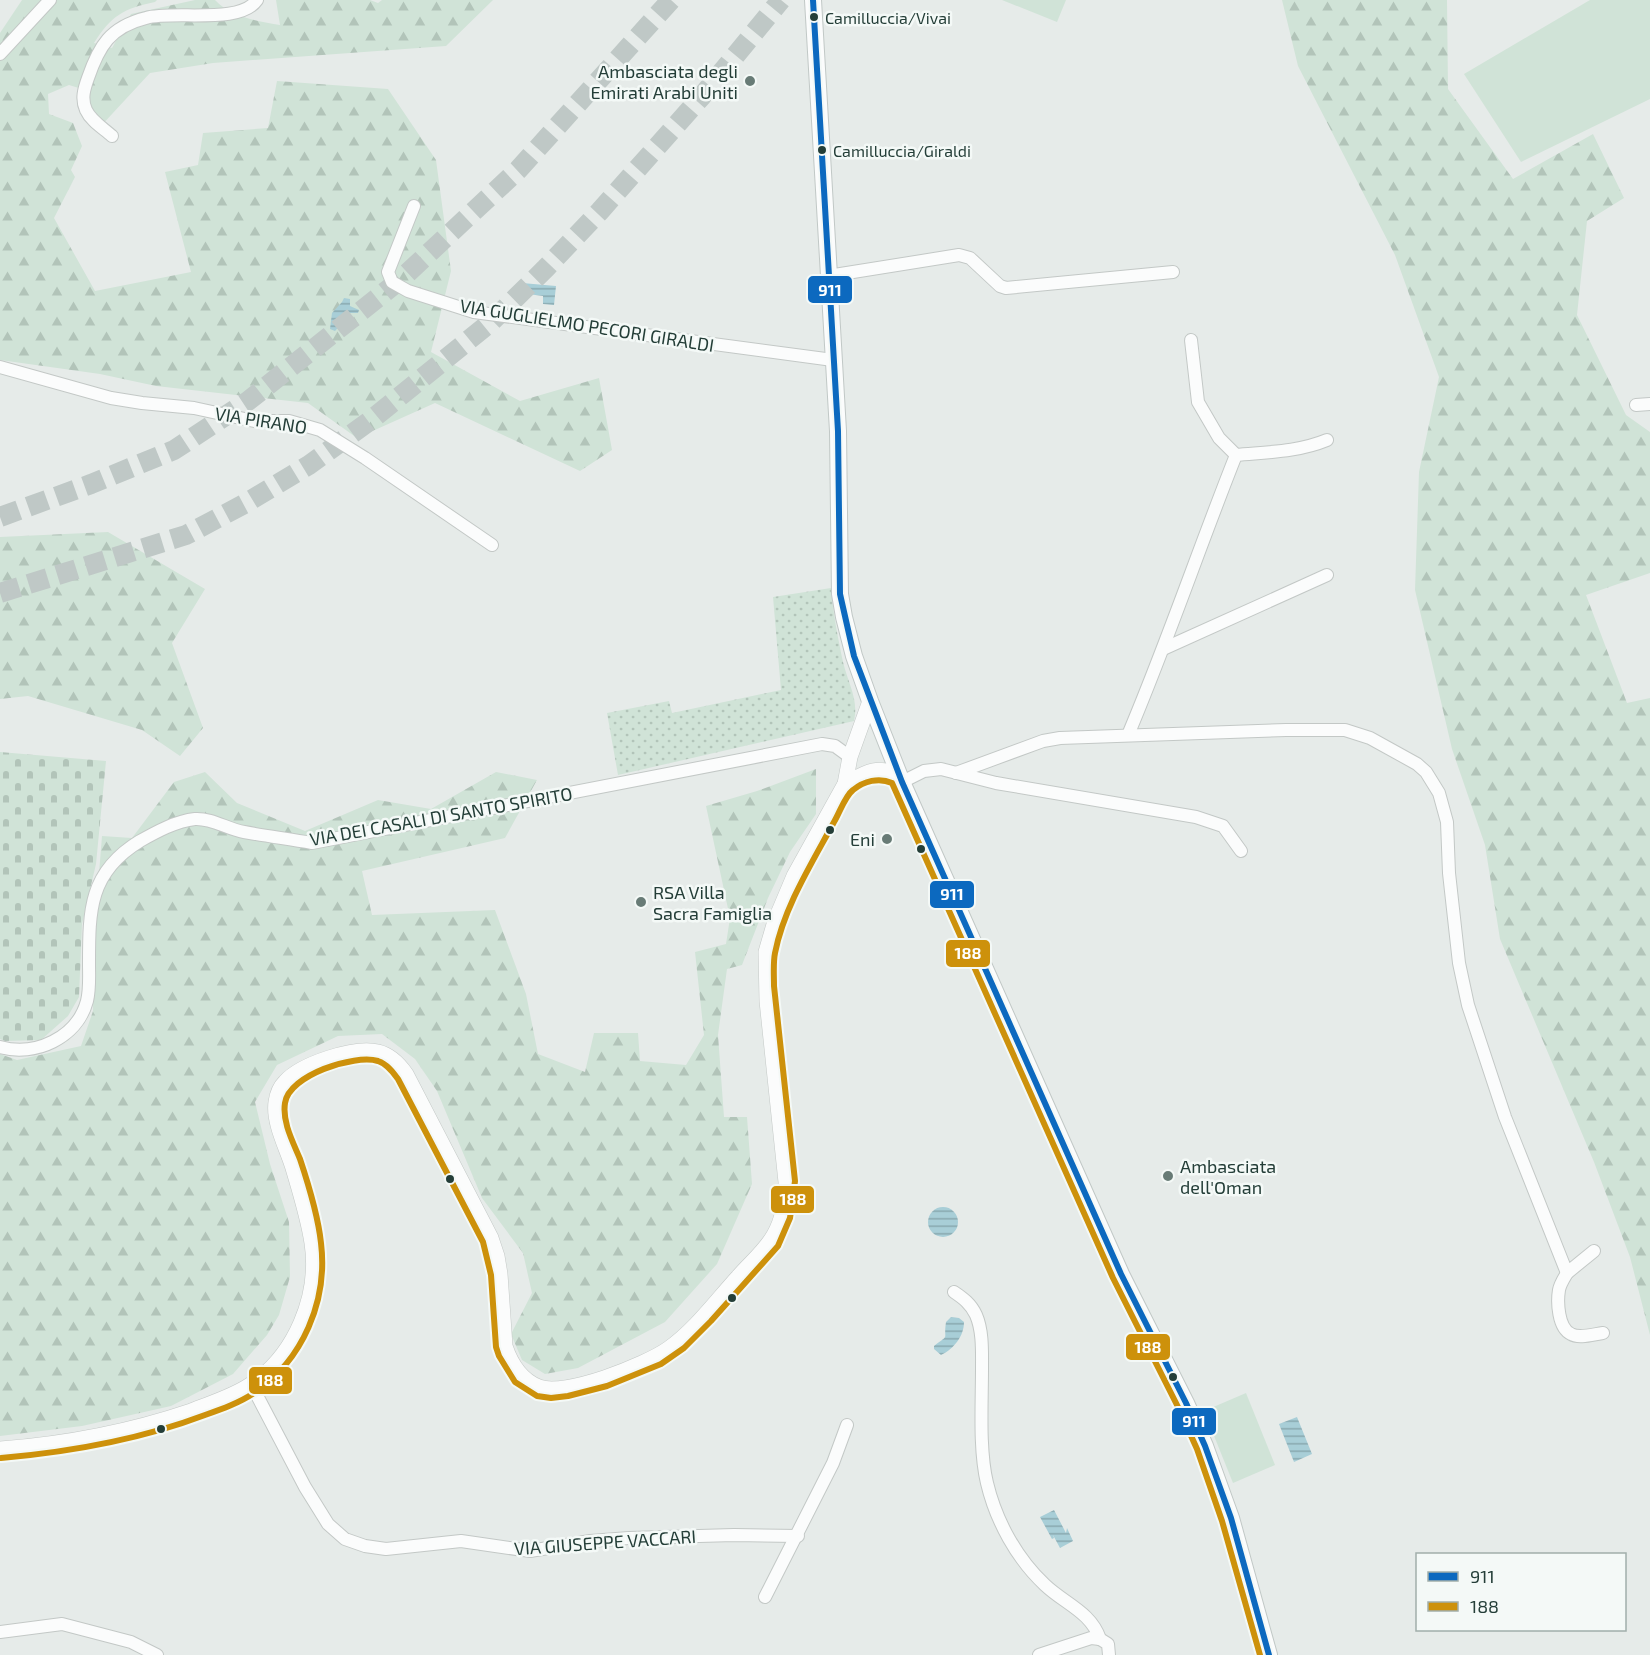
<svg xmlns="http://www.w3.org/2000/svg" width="1650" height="1655" viewBox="0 0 1650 1655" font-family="'Exo 2',sans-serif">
	<defs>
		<pattern id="forest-firs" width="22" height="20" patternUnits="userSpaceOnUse" patternTransform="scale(1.5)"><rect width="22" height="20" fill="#d0e3d7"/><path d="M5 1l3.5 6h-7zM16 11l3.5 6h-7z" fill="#b2c4b9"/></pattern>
		<pattern id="cemetery-stones" width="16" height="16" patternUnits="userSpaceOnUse" patternTransform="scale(1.5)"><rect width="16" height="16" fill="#d0e3d7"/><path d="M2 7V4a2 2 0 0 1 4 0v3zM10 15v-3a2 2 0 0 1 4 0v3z" fill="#b2c4b9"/></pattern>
		<pattern id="garden-dots" width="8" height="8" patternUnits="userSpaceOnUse" patternTransform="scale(1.5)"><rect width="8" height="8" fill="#d0e3d7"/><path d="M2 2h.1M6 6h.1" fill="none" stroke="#b2c4b9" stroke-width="1.8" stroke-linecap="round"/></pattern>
		<pattern id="water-rules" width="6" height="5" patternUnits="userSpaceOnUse" patternTransform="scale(1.5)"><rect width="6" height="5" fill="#a8ced7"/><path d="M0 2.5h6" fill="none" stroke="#89a9af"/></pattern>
	</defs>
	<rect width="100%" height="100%" fill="#e6ebe9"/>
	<g fill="#d0e3d7">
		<polygon points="1002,0 1066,0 1057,22"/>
		<polygon points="1590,0 1650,0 1650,99 1521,162 1464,74"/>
		<polygon points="1246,1393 1275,1465 1233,1483 1204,1411"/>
	</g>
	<g fill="url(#forest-firs)">
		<path d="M 22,0 L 157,0 L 155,2 C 124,8 111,16 94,43 L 112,48 L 131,14 L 195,0 L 215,0 C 231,17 257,21 280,25 L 276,0 L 370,0 L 378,3 L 382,0 L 493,0 L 446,46 L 213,63 L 150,73 L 100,127 L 82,89 L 69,85 L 48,94 L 49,114 L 73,123 L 82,146 L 71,170 L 75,177 L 54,218 L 95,291 L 191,272 L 165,172 L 198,165 L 203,133 L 268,128 L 277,81 L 388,89 L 436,160 L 451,271 L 431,352 L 520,401 L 599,378 L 612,450 L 580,471 L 435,403 L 357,438 L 308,403 L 156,386 L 100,374 L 0,360 L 0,33 Z"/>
		<polygon points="1282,0 1447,0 1448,89 1513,179 1593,134 1624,198 1587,221 1577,315 1626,415 1650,432 1650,573 1586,595 1627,703 1650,698 1650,1335 1630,1257 1594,1162 1500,939 1485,845 1452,749 1415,590 1419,472 1439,377 1395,255 1298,66"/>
		<polygon points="108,532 205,589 172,643 203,728 180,756 142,730 28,696 0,699 0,537"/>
		<polygon points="816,769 816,814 790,852 768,898 742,965 727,969 718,1035 724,1117 747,1117 752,1184 717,1264 665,1322 578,1368 545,1374 522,1360 511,1334 532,1293 523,1253 482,1198 437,1091 415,1059 382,1034 338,1036 277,1065 255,1102 270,1164 289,1222 290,1277 279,1315 267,1335 233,1374 171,1406 82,1426 0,1436 0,1054 17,1060 81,1046 93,1011 94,936 102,836 132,838 174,782 205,772 237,803 305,831 378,800 431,809 496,772 537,780 505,838 362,871 372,915 495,910 526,994 538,1054 585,1072 594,1033 638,1033 640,1061 686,1065 704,1035 695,952 726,944 730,918 706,806 757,791"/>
	</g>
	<polygon fill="url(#cemetery-stones)" points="0,752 106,761 96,864 82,924 79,997 68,1016 41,1040 5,1041 0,1039"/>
	<path fill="url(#garden-dots)" d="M 831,588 C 833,613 838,638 843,662 C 848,683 859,700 854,721 L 618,775 L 607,713 L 669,701 L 672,713 L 781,690 L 773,597 Z"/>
	<g fill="url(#water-rules)">
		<polygon points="522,283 556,286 554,305 543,304 543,296 520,293"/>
		<polygon points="344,298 350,299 350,306 359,310 358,313 349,313 348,317 335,331 330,329 332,313 342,302"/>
		<circle cx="943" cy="1222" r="15"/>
		<path d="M 951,1317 L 959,1318 L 964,1322 C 964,1336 954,1349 941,1355 L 934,1349 L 934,1346 C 951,1333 943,1342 946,1322 Z"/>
		<polygon points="1297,1417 1312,1454 1294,1462 1279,1424"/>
		<polygon points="1054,1510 1066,1533 1067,1528 1073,1541 1060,1548 1053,1535 1054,1538 1052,1539 1040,1517"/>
	</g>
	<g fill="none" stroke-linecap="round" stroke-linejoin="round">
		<g stroke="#bfc8c6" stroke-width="20" stroke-dasharray="20 10" stroke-linecap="butt">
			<polyline points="0,517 91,484 174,450 248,401 400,280 518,170 671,0"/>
			<polyline points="0,593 186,535 246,503 309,465 371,420 492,321 546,268 600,211 702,96 781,0"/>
		</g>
		<defs>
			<g id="minor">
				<polyline points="0,54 50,0"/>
				<path d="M 112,136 C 103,128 91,121 86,110 C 81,99 84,89 88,78 C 99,46 110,27 146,18 C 174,10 240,25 257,0"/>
				<polyline points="414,206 388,272 392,282 408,291 474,312 833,360"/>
				<polyline points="828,276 959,255 970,258 1000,286 1006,288 1173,272"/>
				<polyline points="1191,340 1198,402 1219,438 1236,455"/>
				<polyline points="0,367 111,398 142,403 194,408 254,421 289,421 320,430 365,458 492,545"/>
				<polyline points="1636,405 1650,404"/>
				<polyline points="1163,649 1327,575"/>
				<path d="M 1128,735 C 1167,643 1199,548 1236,455 C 1267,452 1298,452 1327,440"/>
				<polyline points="956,773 1043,741 1060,738 1286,730 1345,730 1370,738 1417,764 1426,772 1439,793 1447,822 1449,873 1459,963 1468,1005 1505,1117 1567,1273 1594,1251"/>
				<polyline points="902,782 924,771 941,769 996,783 1196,817 1223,826 1241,851"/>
				<path d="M 0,1047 C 35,1057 77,1038 87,1001 C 90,989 89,976 89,964 C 89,910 89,872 140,841 C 156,832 176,821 195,819 C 212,818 227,829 244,832 C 266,836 289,839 312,843 L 822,744 L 835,746 L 850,757"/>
				<path d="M 1567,1273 C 1564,1278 1560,1284 1559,1290 C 1557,1302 1558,1328 1571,1334 C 1579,1339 1594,1334 1603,1333"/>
				<path d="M 954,1292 C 963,1298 971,1304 976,1315 C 983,1331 982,1352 982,1369 C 982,1404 979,1450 987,1483 C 996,1521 1017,1559 1045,1585 C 1065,1604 1091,1612 1100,1639"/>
				<polyline points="251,1384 305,1487 328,1524 345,1539 365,1546 386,1549 461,1541 530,1551 590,1541 629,1538 734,1535 798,1536"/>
				<polyline points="765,1597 833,1463 847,1425"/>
				<polyline points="0,1632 62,1624 131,1642 157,1655"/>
				<polyline points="1100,1639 1108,1644 1109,1655"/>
				<polyline points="1039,1655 1091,1638 1100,1639"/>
			</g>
			<g id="tertiary">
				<path d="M 845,784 C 865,773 877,764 899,776"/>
				<path d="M 0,1449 C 65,1444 129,1432 191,1411 C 211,1403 232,1397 250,1385 C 295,1356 320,1296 312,1243 C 308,1217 300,1192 293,1168 C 287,1148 273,1123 276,1102 C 277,1095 280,1087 285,1082 C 301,1064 355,1046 378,1052 C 390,1055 399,1064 406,1074 L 491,1238 L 497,1256 L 500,1274 L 505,1346 C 511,1364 521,1380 539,1387 C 565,1397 645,1365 668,1349 C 695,1330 716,1301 738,1277 C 750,1263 765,1251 774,1235 C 783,1219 786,1200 786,1182 L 767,1001 L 766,952 L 775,921 L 794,876 L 845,784 L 850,757 L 870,701"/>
			</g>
			<polyline id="secondary" points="813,0 838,431 840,594 844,617 854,656 870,701 902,782 1121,1274 1186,1403 1205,1446 1231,1518 1269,1655"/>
		</defs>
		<use href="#minor" stroke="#c3c8c6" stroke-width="14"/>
		<use href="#tertiary" stroke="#c3c8c6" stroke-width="16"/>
		<use href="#secondary" stroke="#c1c8c6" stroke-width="18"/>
		<use href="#minor" stroke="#fbfcfc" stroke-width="12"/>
		<use href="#tertiary" stroke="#fbfcfc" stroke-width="15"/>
		<use href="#secondary" stroke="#fbfcfc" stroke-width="16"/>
		<defs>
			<polyline id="bus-1" points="813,0 838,431 840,594 854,656 902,782 1121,1274 1186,1403 1205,1446 1231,1518 1269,1655"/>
			<path id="bus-2" d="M 1,1458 C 70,1452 139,1440 205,1415 C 222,1409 239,1403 254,1393 C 303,1360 328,1301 321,1243 C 318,1215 309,1186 300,1159 C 293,1142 282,1122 285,1103 C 289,1075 354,1054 378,1061 C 387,1064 393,1072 398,1079 L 483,1242 L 491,1275 L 496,1347 L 499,1356 L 515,1382 L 537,1396 L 551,1398 L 568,1396 L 607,1386 L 661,1364 L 684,1348 L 711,1321 L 778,1246 L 790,1218 L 795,1181 L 774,986 C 774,975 773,963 775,953 C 784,907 812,863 834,822 C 840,812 845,796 853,790 C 864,781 879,777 892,783 L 1113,1278 L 1178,1407 L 1197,1449 L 1222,1521 L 1260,1655"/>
		</defs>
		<use href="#bus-1" stroke="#f4f9f7" stroke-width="10"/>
		<use href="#bus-2" stroke="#f4f9f7" stroke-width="10"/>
		<use href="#bus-1" stroke="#0c69bf" stroke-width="6"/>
		<use href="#bus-2" stroke="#cd910b" stroke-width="6"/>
	</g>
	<g fill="#243e38" stroke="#f4f9f7" stroke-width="2">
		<circle cx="814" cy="17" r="5"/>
		<circle cx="822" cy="150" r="5"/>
		<circle cx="830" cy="830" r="5"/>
		<circle cx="921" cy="849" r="5"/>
		<circle cx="450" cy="1179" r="5"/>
		<circle cx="732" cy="1298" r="5"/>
		<circle cx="1173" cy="1377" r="5"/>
		<circle cx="161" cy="1429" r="5"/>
	</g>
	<g fill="#687b76" stroke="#f4f9f7" stroke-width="2">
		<circle cx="750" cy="81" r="6"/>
		<circle cx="887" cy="839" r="6"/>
		<circle cx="641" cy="902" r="6"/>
		<circle cx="1168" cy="1176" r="6"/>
	</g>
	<g text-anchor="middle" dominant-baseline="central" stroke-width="5" stroke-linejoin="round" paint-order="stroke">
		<g font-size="16" fill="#243e38" stroke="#f4f9f7" text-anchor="start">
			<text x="825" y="17">Camilluccia/Vivai</text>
			<text x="833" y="150">Camilluccia/Giraldi</text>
		</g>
		<g font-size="18" fill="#243e38" stroke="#f4f9f7" text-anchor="end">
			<text x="738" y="71">Ambasciata degli<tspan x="738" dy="21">Emirati Arabi Uniti</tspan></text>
			<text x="875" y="839">Eni</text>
			<text x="653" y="892" text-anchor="start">RSA Villa<tspan x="653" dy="21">Sacra Famiglia</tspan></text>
			<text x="1180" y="1166" text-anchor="start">Ambasciata<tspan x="1180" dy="21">dell'Oman</tspan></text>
		</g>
		<g font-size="18" fill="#243e38" stroke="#f4f9f7">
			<text transform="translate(587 325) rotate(9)">VIA GUGLIELMO PECORI GIRALDI</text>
			<text transform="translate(261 420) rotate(9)">VIA PIRANO</text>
			<text transform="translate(441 816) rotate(-10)">VIA DEI CASALI DI SANTO SPIRITO</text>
			<text transform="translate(605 1542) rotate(-4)">VIA GIUSEPPE VACCARI</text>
		</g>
	</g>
	<g stroke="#f4f9f7" stroke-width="2">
		<rect x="807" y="275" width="46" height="29" rx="6" fill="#0c69bf"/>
		<rect x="929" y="880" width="46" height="29" rx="6" fill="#0c69bf"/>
		<rect x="945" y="939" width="46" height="29" rx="6" fill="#cd910b"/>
		<rect x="770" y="1185" width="45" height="29" rx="6" fill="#cd910b"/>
		<rect x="1125" y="1333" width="46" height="28" rx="6" fill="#cd910b"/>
		<rect x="248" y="1366" width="45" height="29" rx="6" fill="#cd910b"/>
		<rect x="1171" y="1407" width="46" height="29" rx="6" fill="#0c69bf"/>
	</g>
	<g font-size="16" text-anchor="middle" font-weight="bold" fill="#fff">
		<text x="830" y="296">911</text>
		<text x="952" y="900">911</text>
		<text x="968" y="959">188</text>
		<text x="793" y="1205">188</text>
		<text x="1148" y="1353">188</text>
		<text x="270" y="1386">188</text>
		<text x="1194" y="1427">911</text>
	</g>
	<rect x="1416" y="1553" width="210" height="78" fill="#f4f9f7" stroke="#a1aeab" stroke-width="1.5"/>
	<rect x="1428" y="1572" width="30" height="9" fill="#0c69bf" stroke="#a1aeab" stroke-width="1.5"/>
	<text x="1470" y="1583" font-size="18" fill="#243e38">911</text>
	<rect x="1428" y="1602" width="30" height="9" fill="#cd910b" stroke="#a1aeab" stroke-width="1.5"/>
	<text x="1470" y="1613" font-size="18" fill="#243e38">188</text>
</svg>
